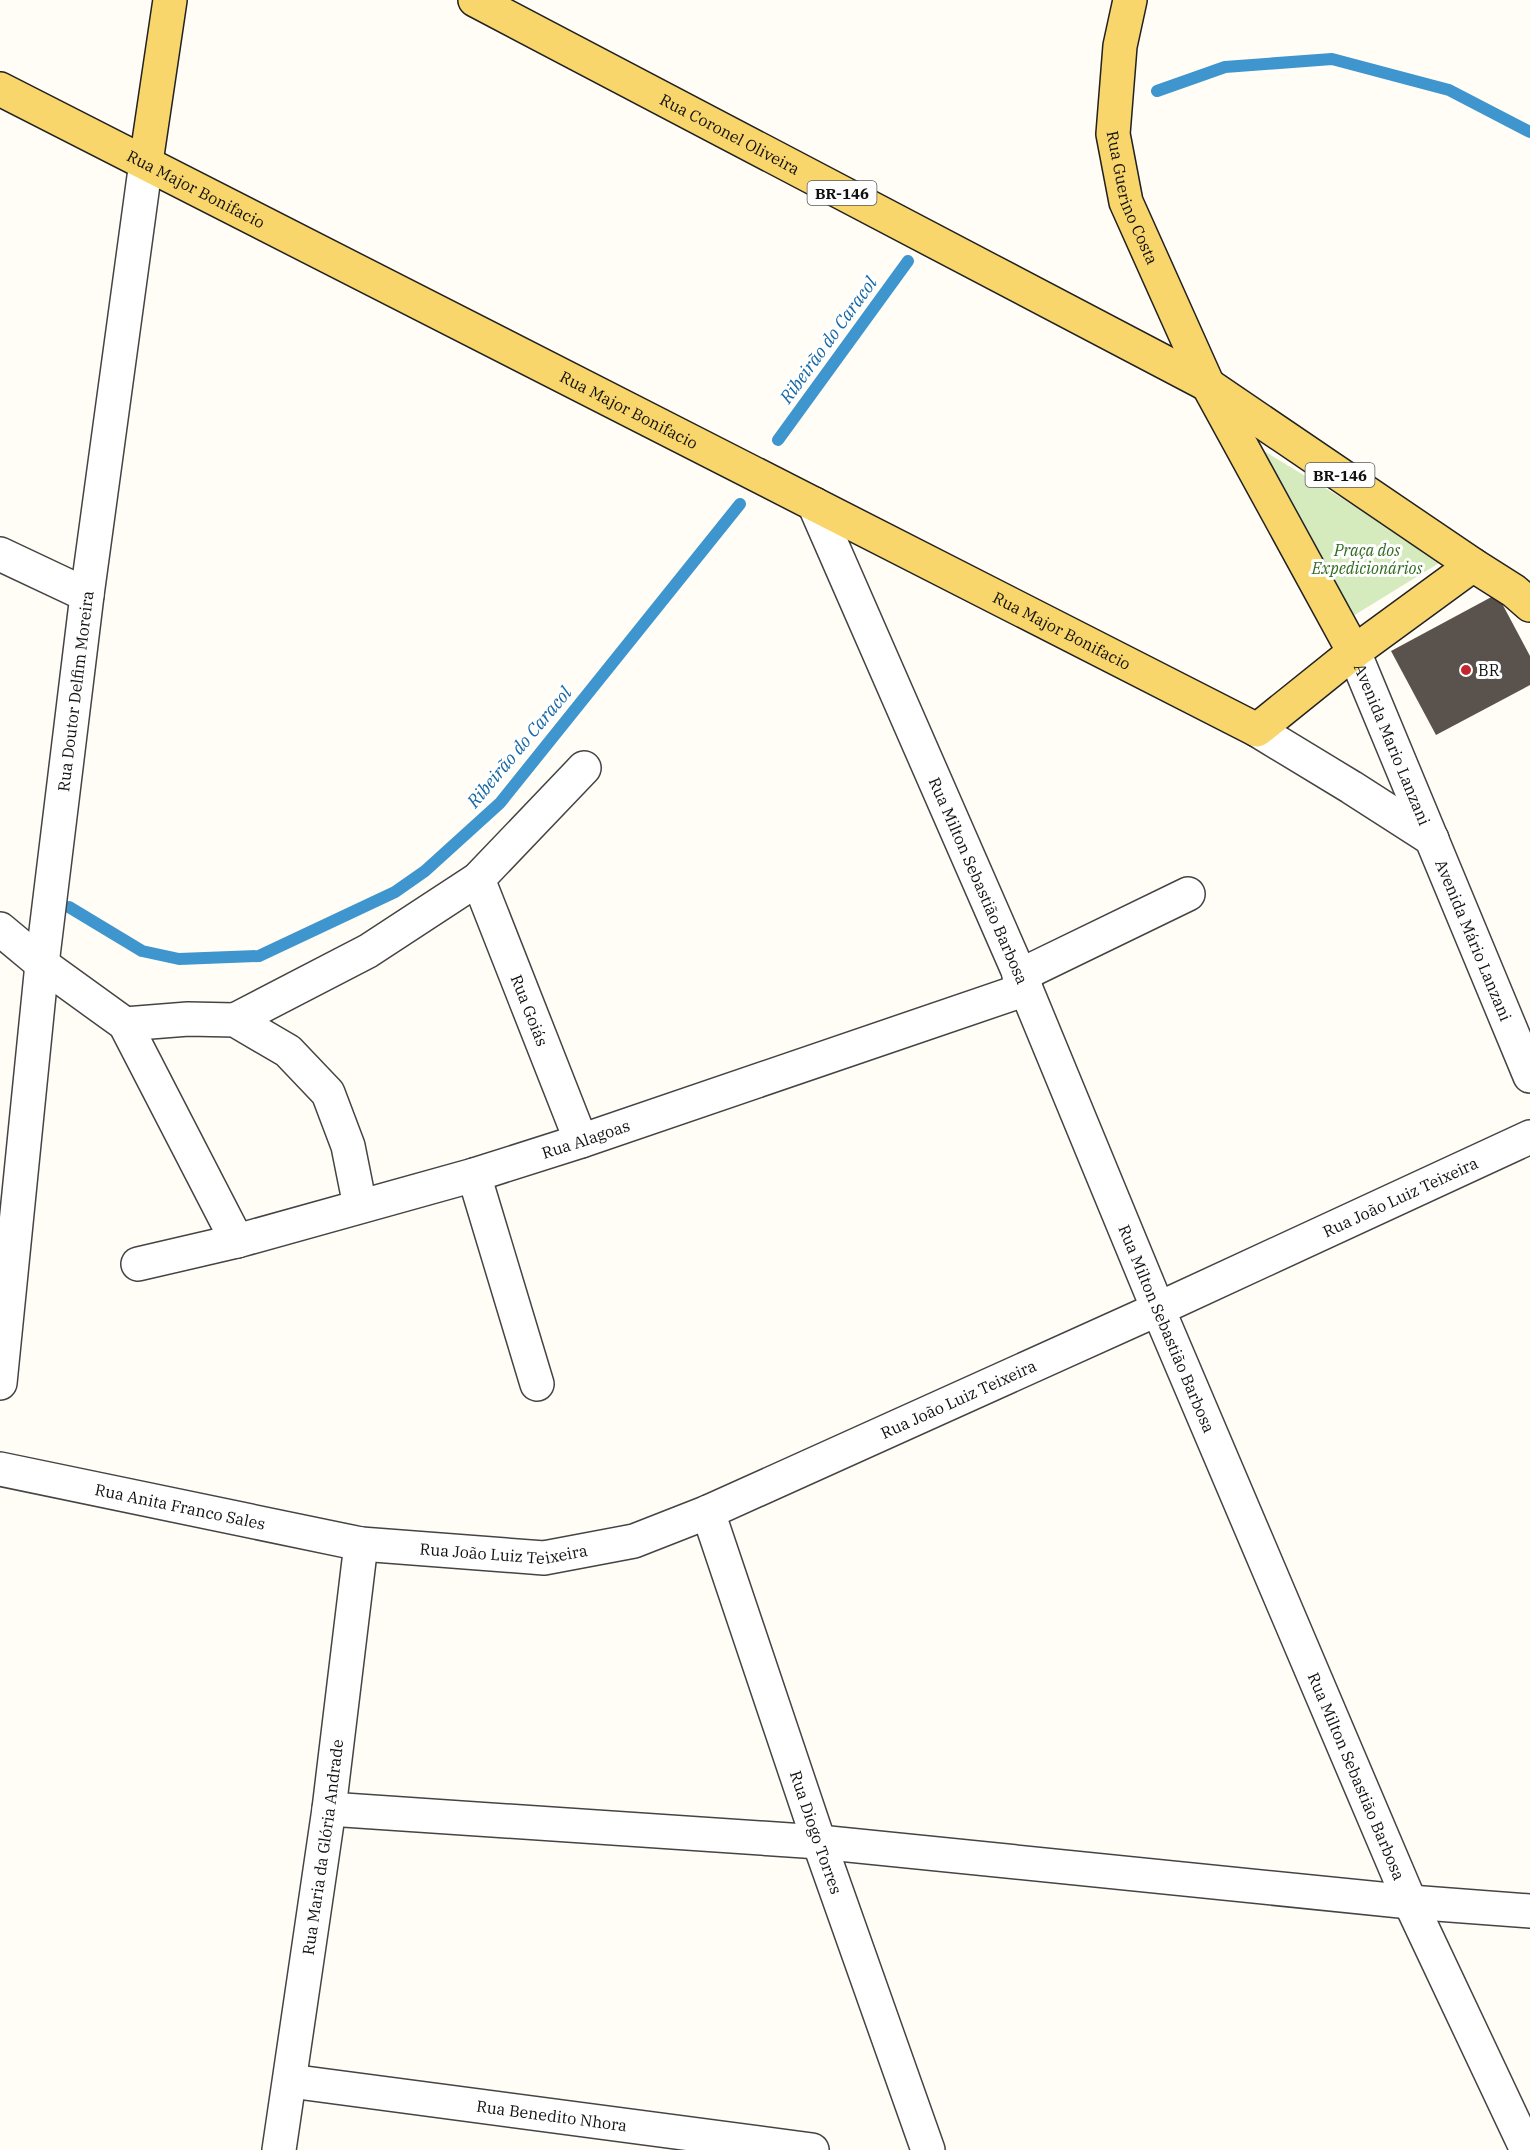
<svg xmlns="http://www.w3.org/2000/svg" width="1530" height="2150" viewBox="0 0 1530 2150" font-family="'IBM Plex Serif',serif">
	<rect width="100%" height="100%" fill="#fffdf5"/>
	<polygon fill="#d5ebbd" points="1264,451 1444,560 1353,616"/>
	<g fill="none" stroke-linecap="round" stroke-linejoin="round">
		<g stroke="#3f96cf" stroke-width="12">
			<polyline points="1157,91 1225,67 1332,59 1449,90 1530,132"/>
			<polyline points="778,440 908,261"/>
			<polyline points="69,907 142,951 179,959 259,956 395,892 425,871 500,803 740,504"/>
		</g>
	</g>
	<polygon fill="#5a524d" points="1497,594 1530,656 1530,685 1436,735 1391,651"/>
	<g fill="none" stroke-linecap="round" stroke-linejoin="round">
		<defs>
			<g id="minor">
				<path id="s1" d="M 814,504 L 1026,989 L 1158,1309 L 1410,1902 L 1527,2150"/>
				<polyline points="0,554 87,595"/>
				<path id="s2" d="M 1354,652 L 1530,1076"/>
				<polyline points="1257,730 1351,787 1432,839"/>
				<path id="s3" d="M 478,879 L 581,1141"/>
				<polyline points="0,929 42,964 125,1024 237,1241"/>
				<polyline points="1019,976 1188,894"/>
				<polyline points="235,1020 368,951 478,879 584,768"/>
				<polyline points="125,1024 188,1019 235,1020 288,1051 328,1093 348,1146 360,1206"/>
				<polyline points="474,1175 537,1384"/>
				<path id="s4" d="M 138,1264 L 237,1241 L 474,1175 L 581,1141 L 1026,989"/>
				<path id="s5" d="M 0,1383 L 42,964 L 87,595 L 146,162"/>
				<path id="s6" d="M 0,1469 L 361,1544 L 544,1558 L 634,1541 L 708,1512 L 1158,1309 L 1530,1137"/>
				<path id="s7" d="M 708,1512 L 819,1842 L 928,2150"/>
				<polyline points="329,1809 819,1842 1410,1902 1530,1911"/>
				<path id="s8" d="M 290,2081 L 812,2150"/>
				<path id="s9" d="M 279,2150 L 329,1809 L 361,1544"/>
			</g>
			<g id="major">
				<path id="s10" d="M 475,0 L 1208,385 L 1473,565 L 1514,591 L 1530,605"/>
				<path id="s11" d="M 1130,0 L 1120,46 L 1113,134 L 1126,202 L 1208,385 L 1354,652"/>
				<path id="s12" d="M 0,89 L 1257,730 L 1354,652 L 1473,565"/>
				<polyline points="146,162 170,0"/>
			</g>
		</defs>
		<use href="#minor" stroke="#444" stroke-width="36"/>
		<use href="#major" stroke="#222" stroke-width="36"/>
		<use href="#minor" stroke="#fff" stroke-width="33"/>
		<use href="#major" stroke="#f9d66b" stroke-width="33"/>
	</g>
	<circle fill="#c4262e" stroke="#fff" stroke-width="2" cx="1466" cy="670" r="6"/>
	<g text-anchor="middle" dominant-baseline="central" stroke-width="6" stroke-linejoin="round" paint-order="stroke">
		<g fill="#fff" stroke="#585858" stroke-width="1.5">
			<rect x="807.5" y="181" width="69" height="24" rx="4.5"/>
			<rect x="1305.5" y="463" width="69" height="24" rx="4.5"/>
		</g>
		<g font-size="15" font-weight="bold" fill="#111">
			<text x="842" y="193">BR-146</text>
			<text x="1340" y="475">BR-146</text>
		</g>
		<g font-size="16" fill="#111" stroke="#fff">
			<text stroke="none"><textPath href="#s10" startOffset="288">Rua Coronel Oliveira</textPath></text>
			<text stroke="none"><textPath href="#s12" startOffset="220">Rua Major Bonifacio</textPath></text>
			<text stroke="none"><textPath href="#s11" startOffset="202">Rua Guerino Costa</textPath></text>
			<text stroke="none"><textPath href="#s12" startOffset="706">Rua Major Bonifacio</textPath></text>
			<text stroke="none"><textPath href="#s12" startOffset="1192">Rua Major Bonifacio</textPath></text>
			<text stroke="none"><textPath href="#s5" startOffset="696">Rua Doutor Delfim Moreira</textPath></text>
			<text stroke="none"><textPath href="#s2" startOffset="100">Avenida Mario Lanzani</textPath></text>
			<text stroke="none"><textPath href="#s1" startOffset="411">Rua Milton Sebastião Barbosa</textPath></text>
			<text stroke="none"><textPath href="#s2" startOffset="312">Avenida Mário Lanzani</textPath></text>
			<text stroke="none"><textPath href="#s3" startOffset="141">Rua Goiás</textPath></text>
			<text stroke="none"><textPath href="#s4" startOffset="465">Rua Alagoas</textPath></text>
			<text stroke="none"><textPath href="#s6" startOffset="1484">Rua João Luiz Teixeira</textPath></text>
			<text stroke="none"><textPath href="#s1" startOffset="897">Rua Milton Sebastião Barbosa</textPath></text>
			<text stroke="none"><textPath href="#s6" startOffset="998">Rua João Luiz Teixeira</textPath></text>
			<text stroke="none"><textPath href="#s6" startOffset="184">Rua Anita Franco Sales</textPath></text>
			<text stroke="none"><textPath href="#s6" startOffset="512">Rua João Luiz Teixeira</textPath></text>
			<text stroke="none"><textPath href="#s1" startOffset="1383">Rua Milton Sebastião Barbosa</textPath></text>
			<text stroke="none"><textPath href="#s7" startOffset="338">Rua Diogo Torres</textPath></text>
			<text stroke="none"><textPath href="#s9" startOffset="306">Rua Maria da Glória Andrade</textPath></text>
			<text stroke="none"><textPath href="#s8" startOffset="264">Rua Benedito Nhora</textPath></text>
		</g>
		<g font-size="16" font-style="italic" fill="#2f6b1f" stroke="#fff">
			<text x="1367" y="550">Praça dos<tspan x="1367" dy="18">Expedicionários</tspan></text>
		</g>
		<g font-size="16" fill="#111" stroke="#fff" text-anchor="start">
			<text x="1478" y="670">BR</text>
		</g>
		<g font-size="18" font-style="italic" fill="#1768a6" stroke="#fff">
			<text transform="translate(828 340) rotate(-54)">Ribeirão do Caracol</text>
			<text transform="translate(519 747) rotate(-50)">Ribeirão do Caracol</text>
		</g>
	</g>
</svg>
